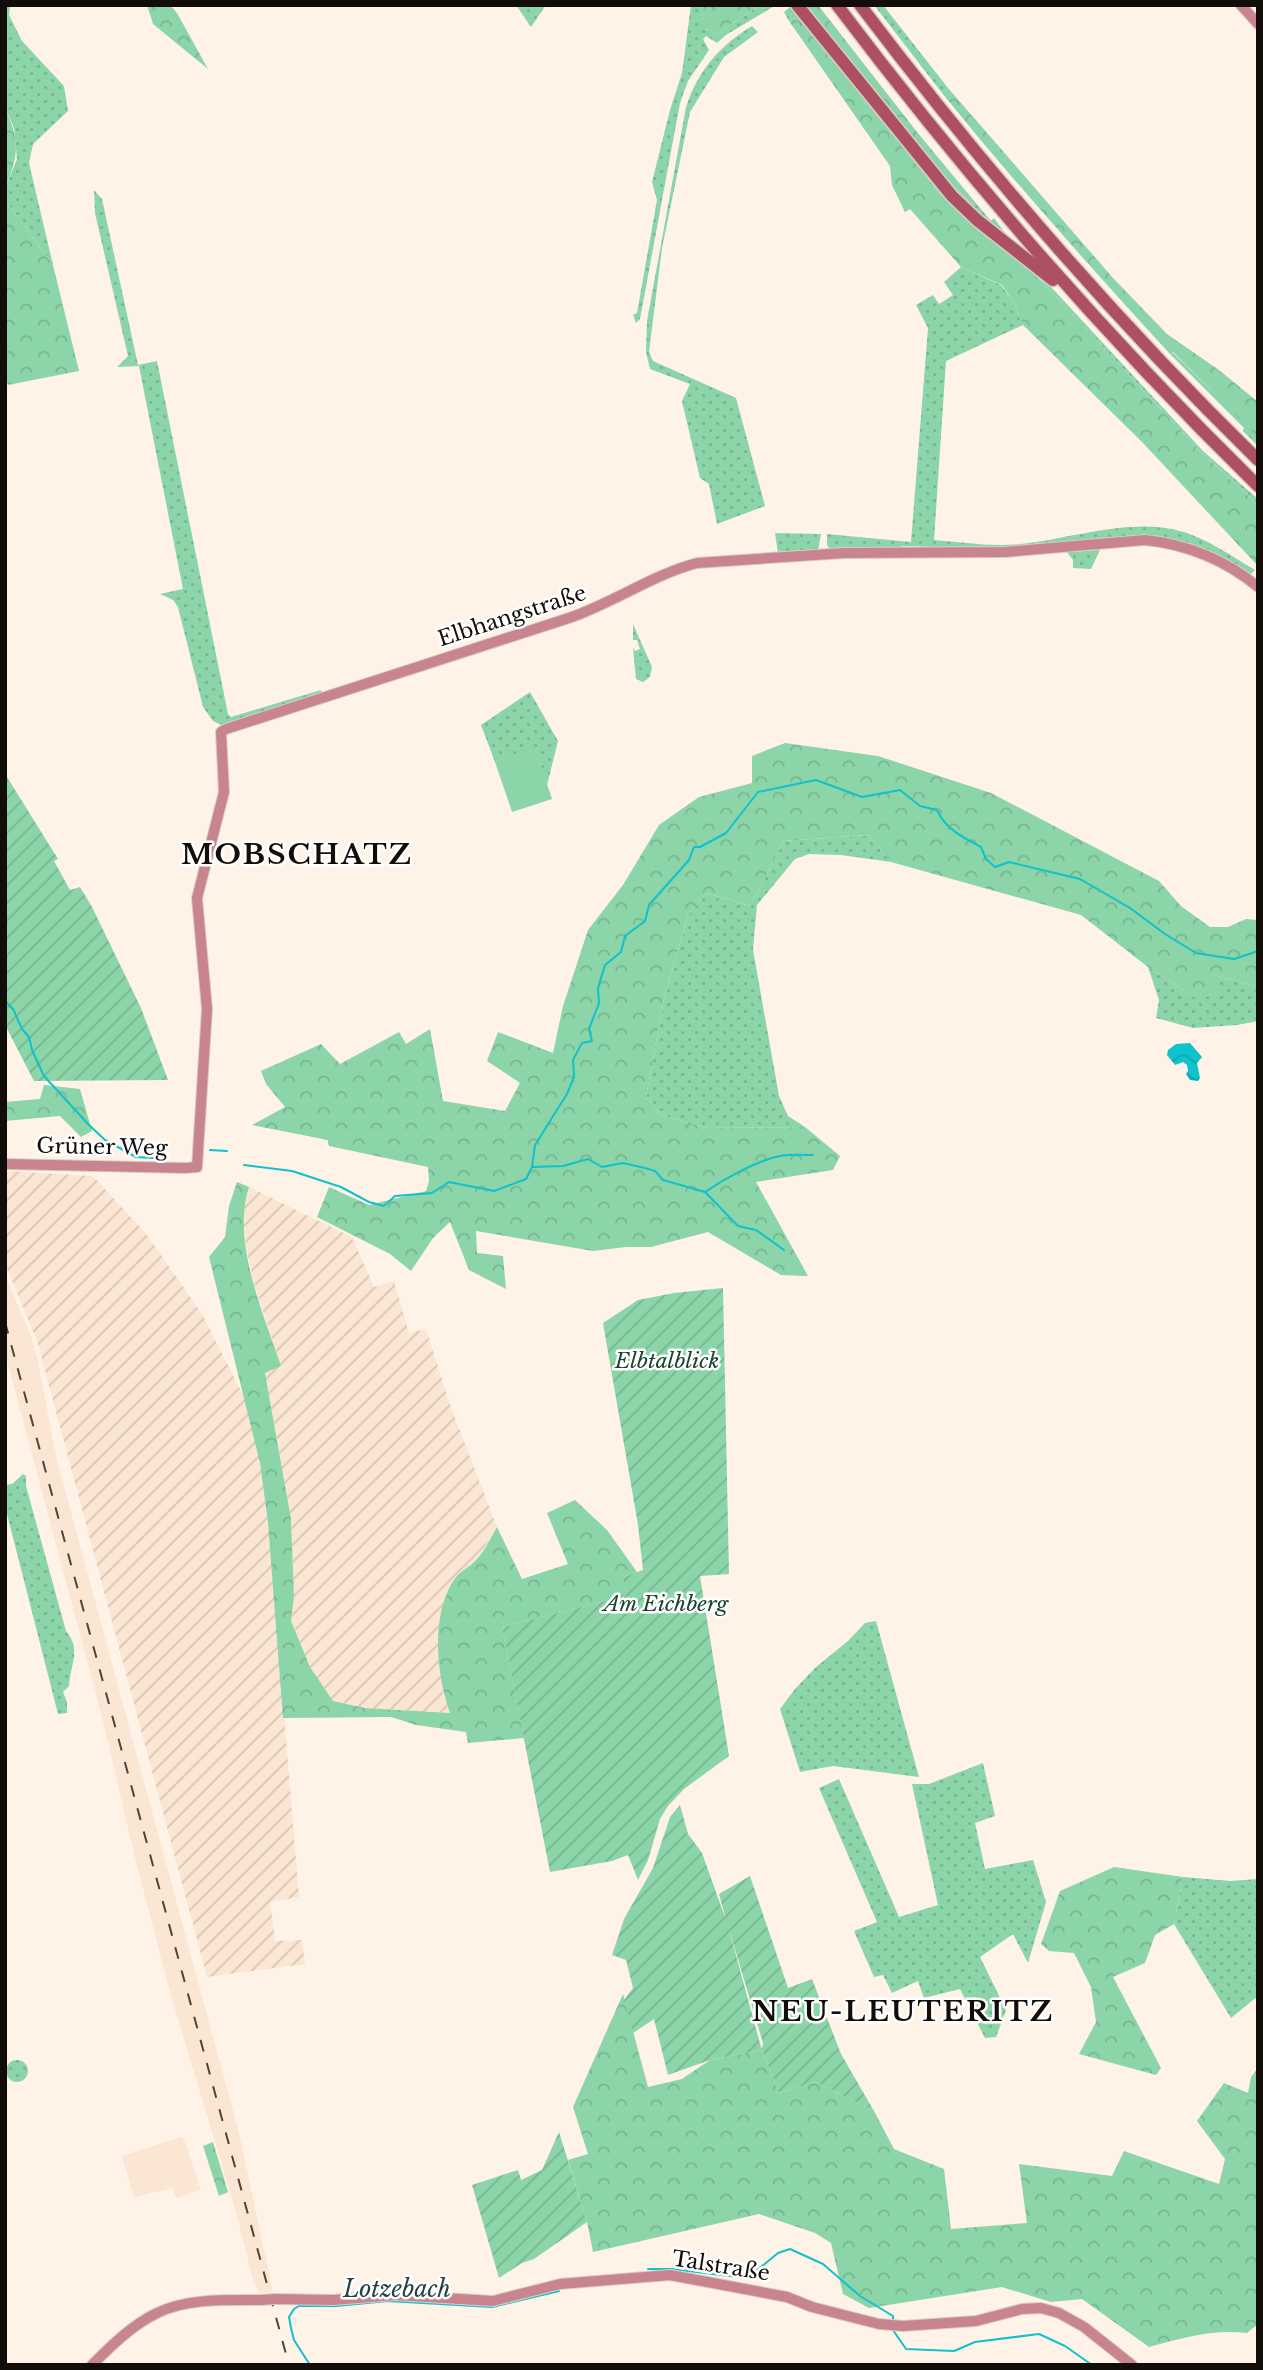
<svg xmlns="http://www.w3.org/2000/svg" width="1263" height="2370" viewBox="0 0 1263 2370" font-family="'Libre Baskerville',serif">
	<defs>
		<pattern id="industrial-furrows" width="10" height="10" patternUnits="userSpaceOnUse" patternTransform="scale(1.75)"><rect width="10" height="10" fill="#fbe6d3"/><path d="M-1 1l2-2M0 10L10 0M9 11l2-2" fill="none" stroke="#d6c4b4"/></pattern>
		<pattern id="grass-dots" width="8" height="8" patternUnits="userSpaceOnUse" patternTransform="scale(1.75)"><rect width="8" height="8" fill="#8bd5a9"/><path d="M2 2h.1M6 6h.1" fill="none" stroke="#77b690" stroke-width="1.8" stroke-linecap="round"/></pattern>
		<pattern id="forest-crowns" width="20" height="18" patternUnits="userSpaceOnUse" patternTransform="scale(1.75)"><rect width="20" height="18" fill="#8bd5a9"/><path d="M2 6a3 3 0 1 1 6 0M12 15a3 3 0 1 1 6 0" fill="none" stroke="#77b690"/></pattern>
		<pattern id="garden-furrows" width="10" height="10" patternUnits="userSpaceOnUse" patternTransform="scale(1.75)"><rect width="10" height="10" fill="#8bd5a9"/><path d="M-1 1l2-2M0 10L10 0M9 11l2-2" fill="none" stroke="#77b690"/></pattern>
		<pattern id="water-waves" width="16" height="10" patternUnits="userSpaceOnUse" patternTransform="scale(1.75)"><rect width="16" height="10" fill="#0fc2cb"/><path d="M0 5q4-4 8 0t8 0" fill="none" stroke="#0ea6ad"/></pattern>
	</defs>
	<rect width="100%" height="100%" fill="#fff3e8"/>
	<g fill="#fbe6d3">
		<polygon points="5,1274 32,1339 38,1362 57,1460 239,2133 273,2292 259,2293 253,2280 236,2212 171,1996 134,1854 103,1721 5,1353"/>
		<polygon points="181,2137 184,2139 201,2190 176,2198 173,2188 134,2197 122,2156"/>
	</g>
	<g fill="url(#industrial-furrows)">
		<polygon points="5,1171 93,1176 147,1235 202,1314 246,1401 260,1463 268,1523 299,1897 270,1902 275,1941 302,1940 305,1964 207,1977 37,1341 5,1264"/>
		<polygon points="249,1187 352,1237 374,1287 394,1281 409,1333 426,1329 450,1405 497,1527 477,1559 457,1576 443,1694 450,1713 365,1708 333,1701 310,1667 291,1621 294,1596 291,1519 265,1372 281,1366 254,1283 246,1247 243,1213"/>
	</g>
	<g fill="url(#grass-dots)">
		<polygon points="5,5 10,5 9,15 22,41 64,86 68,111 33,144 29,163 53,265 5,200 5,189 17,159 14,128 5,107"/>
		<polygon points="516,5 546,5 531,27"/>
		<polygon points="691,5 704,5 702,17 706,30 709,29 715,35 760,5 776,5 726,35 717,43 706,36 703,39 709,50 688,81 680,103 640,319 636,323 633,315 637,313 657,200 652,182 670,110 682,73"/>
		<polygon points="874,5 883,5 948,88 942,93"/>
		<polygon points="790,7 938,189 1039,274 1203,451 1258,499 1258,505 1201,452 1043,283 1013,254 974,226 939,193 800,22 794,18 789,21 784,12"/>
		<path d="M 752,26 L 758,32 L 724,57 L 690,112 L 662,248 L 649,352 L 653,361 L 736,398 L 765,506 L 717,524 L 709,484 L 700,478 L 682,401 L 690,384 L 650,369 L 646,352 L 647,321 L 686,107 C 698,71 719,46 752,26 Z"/>
		<polygon points="933,165 972,204 975,202 991,221 994,218 1008,237 974,209"/>
		<polygon points="94,190 102,199 138,365 157,361 228,714 231,717 321,690 322,694 224,726 213,721 203,707 178,607 173,600 160,594 183,589 139,366 117,367 128,356 95,213"/>
		<path d="M 961,267 L 1001,285 L 1014,302 L 1023,325 L 946,361 L 934,540 C 962,542 991,547 1020,544 C 1072,539 1132,516 1184,532 C 1209,540 1233,557 1255,570 L 1249,576 L 1183,543 L 1051,542 L 1035,547 L 1001,549 L 903,546 L 895,549 L 831,551 L 827,545 L 827,534 L 911,542 L 928,328 L 916,305 L 933,295 L 939,304 L 953,295 L 944,282 Z"/>
		<polygon points="1172,352 1247,425 1258,437 1258,446 1243,431 1244,428 1170,354"/>
		<polygon points="775,533 821,534 818,551 778,553"/>
		<polygon points="1100,550 1091,569 1073,568 1073,560 1067,552"/>
		<polygon points="633,624 652,667 650,677 643,682 636,679 633,648 635,651 640,649 637,640 633,640"/>
		<polygon points="530,692 558,741 547,785 535,749 495,762 481,725"/>
		<polygon points="869,835 891,862 841,855 809,854 795,859 757,905 753,950 779,1096 788,1116 805,1127 707,1128 661,1115 646,1097 664,999 688,915 707,893 750,906 784,841"/>
		<polygon points="1148,967 1194,997 1218,976 1258,987 1258,1021 1237,1025 1193,1028 1156,1018 1159,1000"/>
		<path d="M 23,1474 L 26,1476 L 26,1486 L 66,1631 C 82,1650 70,1664 69,1686 L 63,1692 L 67,1702 L 67,1713 L 58,1714 L 5,1506 L 5,1485 L 12,1484 Z"/>
		<polygon points="876,1621 919,1777 833,1766 800,1772 780,1709 795,1689 816,1667 848,1641 865,1623"/>
		<polygon points="983,1763 995,1816 975,1823 985,1869 1033,1860 1046,1902 1028,1963 1013,1934 980,1957 1006,2010 996,2037 985,2038 960,1989 924,1998 918,1981 892,1993 883,1975 874,1977 854,1931 877,1922 819,1788 839,1779 899,1917 938,1905 912,1784 929,1784"/>
		<polygon points="1183,1877 1230,1881 1258,1879 1258,1996 1231,2018 1174,1924"/>
		<circle cx="17" cy="2071" r="11"/>
	</g>
	<g fill="url(#forest-crowns)">
		<polygon points="147,5 170,5 177,13 208,69 153,24"/>
		<polygon points="704,5 760,5 715,35 709,29 705,30 702,17"/>
		<polygon points="804,5 818,5 917,132 975,202 972,204 933,165"/>
		<polygon points="794,18 800,21 939,193 974,226 1013,254 1043,283 1201,452 1258,505 1258,566 1142,442 1023,325 1014,302 1002,285 961,267 910,209 905,212 892,185 890,166 789,21"/>
		<path d="M 948,88 L 1113,278 L 1167,334 L 1219,370 L 1258,402 L 1258,437 L 1173,352 L 1170,354 C 1092,269 1014,182 942,93 Z"/>
		<path d="M 5,107 C 20,143 19,153 5,189 Z"/>
		<polygon points="5,200 53,265 79,371 8,385 5,375"/>
		<polygon points="785,743 878,756 991,793 1159,881 1181,906 1210,927 1228,927 1246,919 1258,920 1258,987 1218,976 1215,996 1194,997 1148,967 1081,915 891,862 869,835 784,841 750,906 707,893 688,915 664,999 646,1097 661,1115 707,1128 805,1127 840,1156 833,1170 756,1182 808,1276 781,1275 708,1232 651,1247 626,1247 593,1251 476,1231 477,1253 503,1256 506,1289 469,1270 450,1222 433,1238 411,1271 390,1254 317,1217 329,1187 369,1205 426,1191 429,1181 428,1167 329,1146 328,1140 252,1125 285,1107 266,1084 261,1071 321,1044 340,1064 399,1032 406,1044 430,1029 443,1101 505,1111 520,1083 487,1061 498,1032 553,1053 563,1006 588,930 623,885 659,825 699,797 752,783 752,756"/>
		<polygon points="44,1085 80,1089 92,1131 81,1137 60,1116 5,1121 5,1102 40,1099"/>
		<path d="M 237,1182 L 249,1187 C 231,1241 264,1315 281,1366 L 265,1373 L 291,1519 L 294,1596 L 291,1621 L 310,1667 L 333,1701 L 365,1708 L 450,1713 C 436,1674 430,1612 456,1577 C 462,1570 471,1566 477,1559 C 485,1550 491,1537 497,1527 L 522,1579 L 568,1564 L 547,1513 L 575,1500 L 607,1530 L 637,1572 L 623,1577 L 626,1596 L 502,1627 L 524,1738 L 468,1743 L 466,1732 L 416,1725 L 391,1717 L 283,1718 L 268,1523 L 260,1463 L 209,1257 L 225,1237 L 229,1206 Z"/>
		<polygon points="1114,1867 1183,1877 1174,1924 1155,1935 1145,1963 1113,1977 1161,2068 1156,2075 1079,2054 1096,2022 1091,1987 1074,1953 1049,1951 1041,1944 1060,1891"/>
		<path d="M 623,1994 L 648,2087 L 682,2079 L 710,2060 L 762,2050 L 779,2093 L 815,2082 L 874,2111 L 894,2149 L 944,2169 L 951,2229 L 1027,2223 L 1019,2164 L 1112,2176 L 1124,2151 L 1219,2184 L 1225,2159 L 1197,2121 L 1224,2083 L 1248,2093 L 1251,2077 L 1258,2068 L 1258,2324 L 1247,2333 C 1213,2329 1182,2338 1149,2347 L 1082,2299 L 1051,2302 L 1002,2287 L 869,2308 L 843,2294 L 831,2243 L 815,2233 L 759,2214 L 593,2252 L 587,2222 L 568,2160 L 588,2154 L 573,2107 Z"/>
		<polygon points="213,2142 228,2192 219,2196 203,2146"/>
	</g>
	<g fill="url(#garden-furrows)" fill-rule="evenodd">
		<polygon points="5,777 7,777 58,859 54,861 70,890 80,887 92,907 141,1008 168,1080 34,1081 5,1025"/>
		<polygon points="723,1288 729,1574 700,1576 729,1756 684,1789 668,1806 660,1819 648,1860 638,1880 628,1855 612,1861 550,1872 502,1627 625,1596 623,1577 643,1570 638,1525 603,1323 638,1300 674,1293"/>
		<path d="M 680,1805 L 688,1834 L 702,1853 L 726,1920 L 719,1894 L 750,1876 L 788,1988 L 812,1979 L 841,2054 L 874,2111 L 815,2082 L 779,2093 L 762,2050 L 710,2060 L 668,2075 L 654,2019 L 633,2033 L 624,2000 L 633,1988 L 626,1960 L 612,1955 L 624,1919 L 653,1868 L 670,1817 ZM 728,1926 L 763,2043 L 762,2048 L 761,2047 Z"/>
		<polygon points="559,2132 587,2222 534,2259 522,2263 499,2278 472,2185 518,2170 521,2180 542,2170"/>
	</g>
	<polygon fill="#8bd5a9" points="535,748 552,799 512,812 495,762"/>
	<polygon fill="url(#water-waves)" points="1190,1043 1202,1057 1197,1063 1200,1078 1198,1081 1190,1080 1186,1074 1188,1071 1187,1065 1183,1062 1175,1065 1167,1055 1168,1050 1176,1044"/>
	<g fill="none" stroke-linecap="round" stroke-linejoin="round">
		<g stroke="#0fc2cb" stroke-width="2">
			<polyline points="5,1001 13,1009 22,1029 29,1037 32,1050 44,1076 89,1125 105,1140 136,1157 153,1158"/>
			<polyline points="210,1150 227,1151"/>
			<path d="M 244,1165 L 292,1171 L 341,1187 L 369,1202 L 384,1206 L 395,1196 L 432,1193 L 449,1182 L 494,1191 L 526,1179 L 532,1167 L 535,1145 L 567,1094 L 574,1077 L 573,1060 L 582,1043 L 592,1041 L 589,1029 L 599,1003 L 598,988 L 605,965 L 621,952 L 625,936 L 645,921 L 649,905 L 689,860 L 694,847 L 700,847 L 726,833 L 758,792 L 816,780 L 862,797 L 900,790 L 920,806 L 937,810 C 945,829 964,838 981,847 L 986,859 L 995,867 L 1009,862 L 1080,879 L 1130,908 L 1165,934 L 1196,953 L 1234,959 L 1258,951"/>
			<path d="M 532,1167 L 563,1166 L 588,1159 L 602,1167 L 623,1163 L 645,1168 L 655,1171 L 663,1180 L 705,1192 C 724,1179 758,1160 780,1156 C 791,1154 803,1155 813,1155"/>
			<polyline points="705,1192 738,1226 756,1230 784,1250"/>
			<polyline points="648,2269 672,2269 738,2277 749,2277 778,2253 790,2249 823,2264 860,2296 893,2316 893,2321"/>
			<polyline points="893,2330 906,2349 954,2351 975,2342 1039,2334 1065,2346 1092,2365"/>
			<polyline points="310,2365 294,2340 291,2328 289,2317 294,2309 299,2306 336,2306 388,2301 492,2307 559,2291"/>
		</g>
		<defs>
			<g id="secondary">
				<polyline points="1241,5 1258,24"/>
				<path d="M 5,1164 L 186,1168 L 197,1167 L 207,1009 L 197,898 L 224,792 L 221,732 L 226,729 L 569,618 C 613,603 652,575 697,563 L 845,553 L 1005,552 L 1145,540 C 1186,544 1226,560 1258,587"/>
				<polyline points="275,2299 333,2300 395,2295 493,2301 560,2284 670,2275 787,2297 812,2307 879,2324 903,2326 976,2321 1022,2309 1041,2308 1059,2313 1084,2327 1132,2365"/>
				<path d="M 92,2365 C 111,2346 132,2325 157,2313 C 187,2298 228,2300 261,2300"/>
			</g>
			<g id="highway">
				<polyline points="797,5 952,196 977,220 1053,280"/>
				<path d="M 837,5 C 966,176 1105,336 1258,486"/>
				<path d="M 860,5 C 982,166 1114,319 1258,460"/>
			</g>
		</defs>
		<use href="#secondary" stroke="#d9cec4" stroke-width="12"/>
		<use href="#highway" stroke="#d9cec4" stroke-width="15"/>
		<use href="#secondary" stroke="#c8858f" stroke-width="10"/>
		<use href="#highway" stroke="#ae5063" stroke-width="12"/>
		<polyline stroke="#4b453f" stroke-width="2" stroke-dasharray="12 12" stroke-linecap="butt" points="5,1322 289,2365"/>
		<defs>
			<polyline id="secondary-bridge" points="261,2300 275,2299"/>
		</defs>
		<use href="#secondary-bridge" stroke="#d9cec4" stroke-width="12" stroke-linecap="butt"/>
		<use href="#secondary-bridge" stroke="#c8858f" stroke-width="10"/>
	</g>
	<g text-anchor="middle" dominant-baseline="central" stroke-width="5" stroke-linejoin="round" paint-order="stroke">
		<g font-size="21" fill="#120d09" stroke="#fff">
			<text transform="translate(512 616) rotate(-18)">Elbhangstraße</text>
			<text transform="translate(102 1147) rotate(1)">Grüner Weg</text>
			<text transform="translate(721 2266) rotate(9)">Talstraße</text>
		</g>
		<g font-size="21" font-style="italic" fill="#1a442d" stroke="#fff">
			<text x="667" y="1361">Elbtalblick</text>
			<text x="666" y="1604">Am Eichberg</text>
		</g>
		<g font-size="23" font-style="italic" fill="#274041" stroke="#fff">
			<text x="397" y="2289">Lotzebach</text>
		</g>
		<g font-size="28" font-weight="bold" letter-spacing="2" fill="#120d09" stroke="#fff">
			<text x="297" y="854">MOBSCHATZ</text>
			<text x="903" y="2011">NEU-LEUTERITZ</text>
		</g>
	</g>
	<rect width="1263" height="2370" fill="none" stroke="#120d09" stroke-width="14"/>
</svg>
